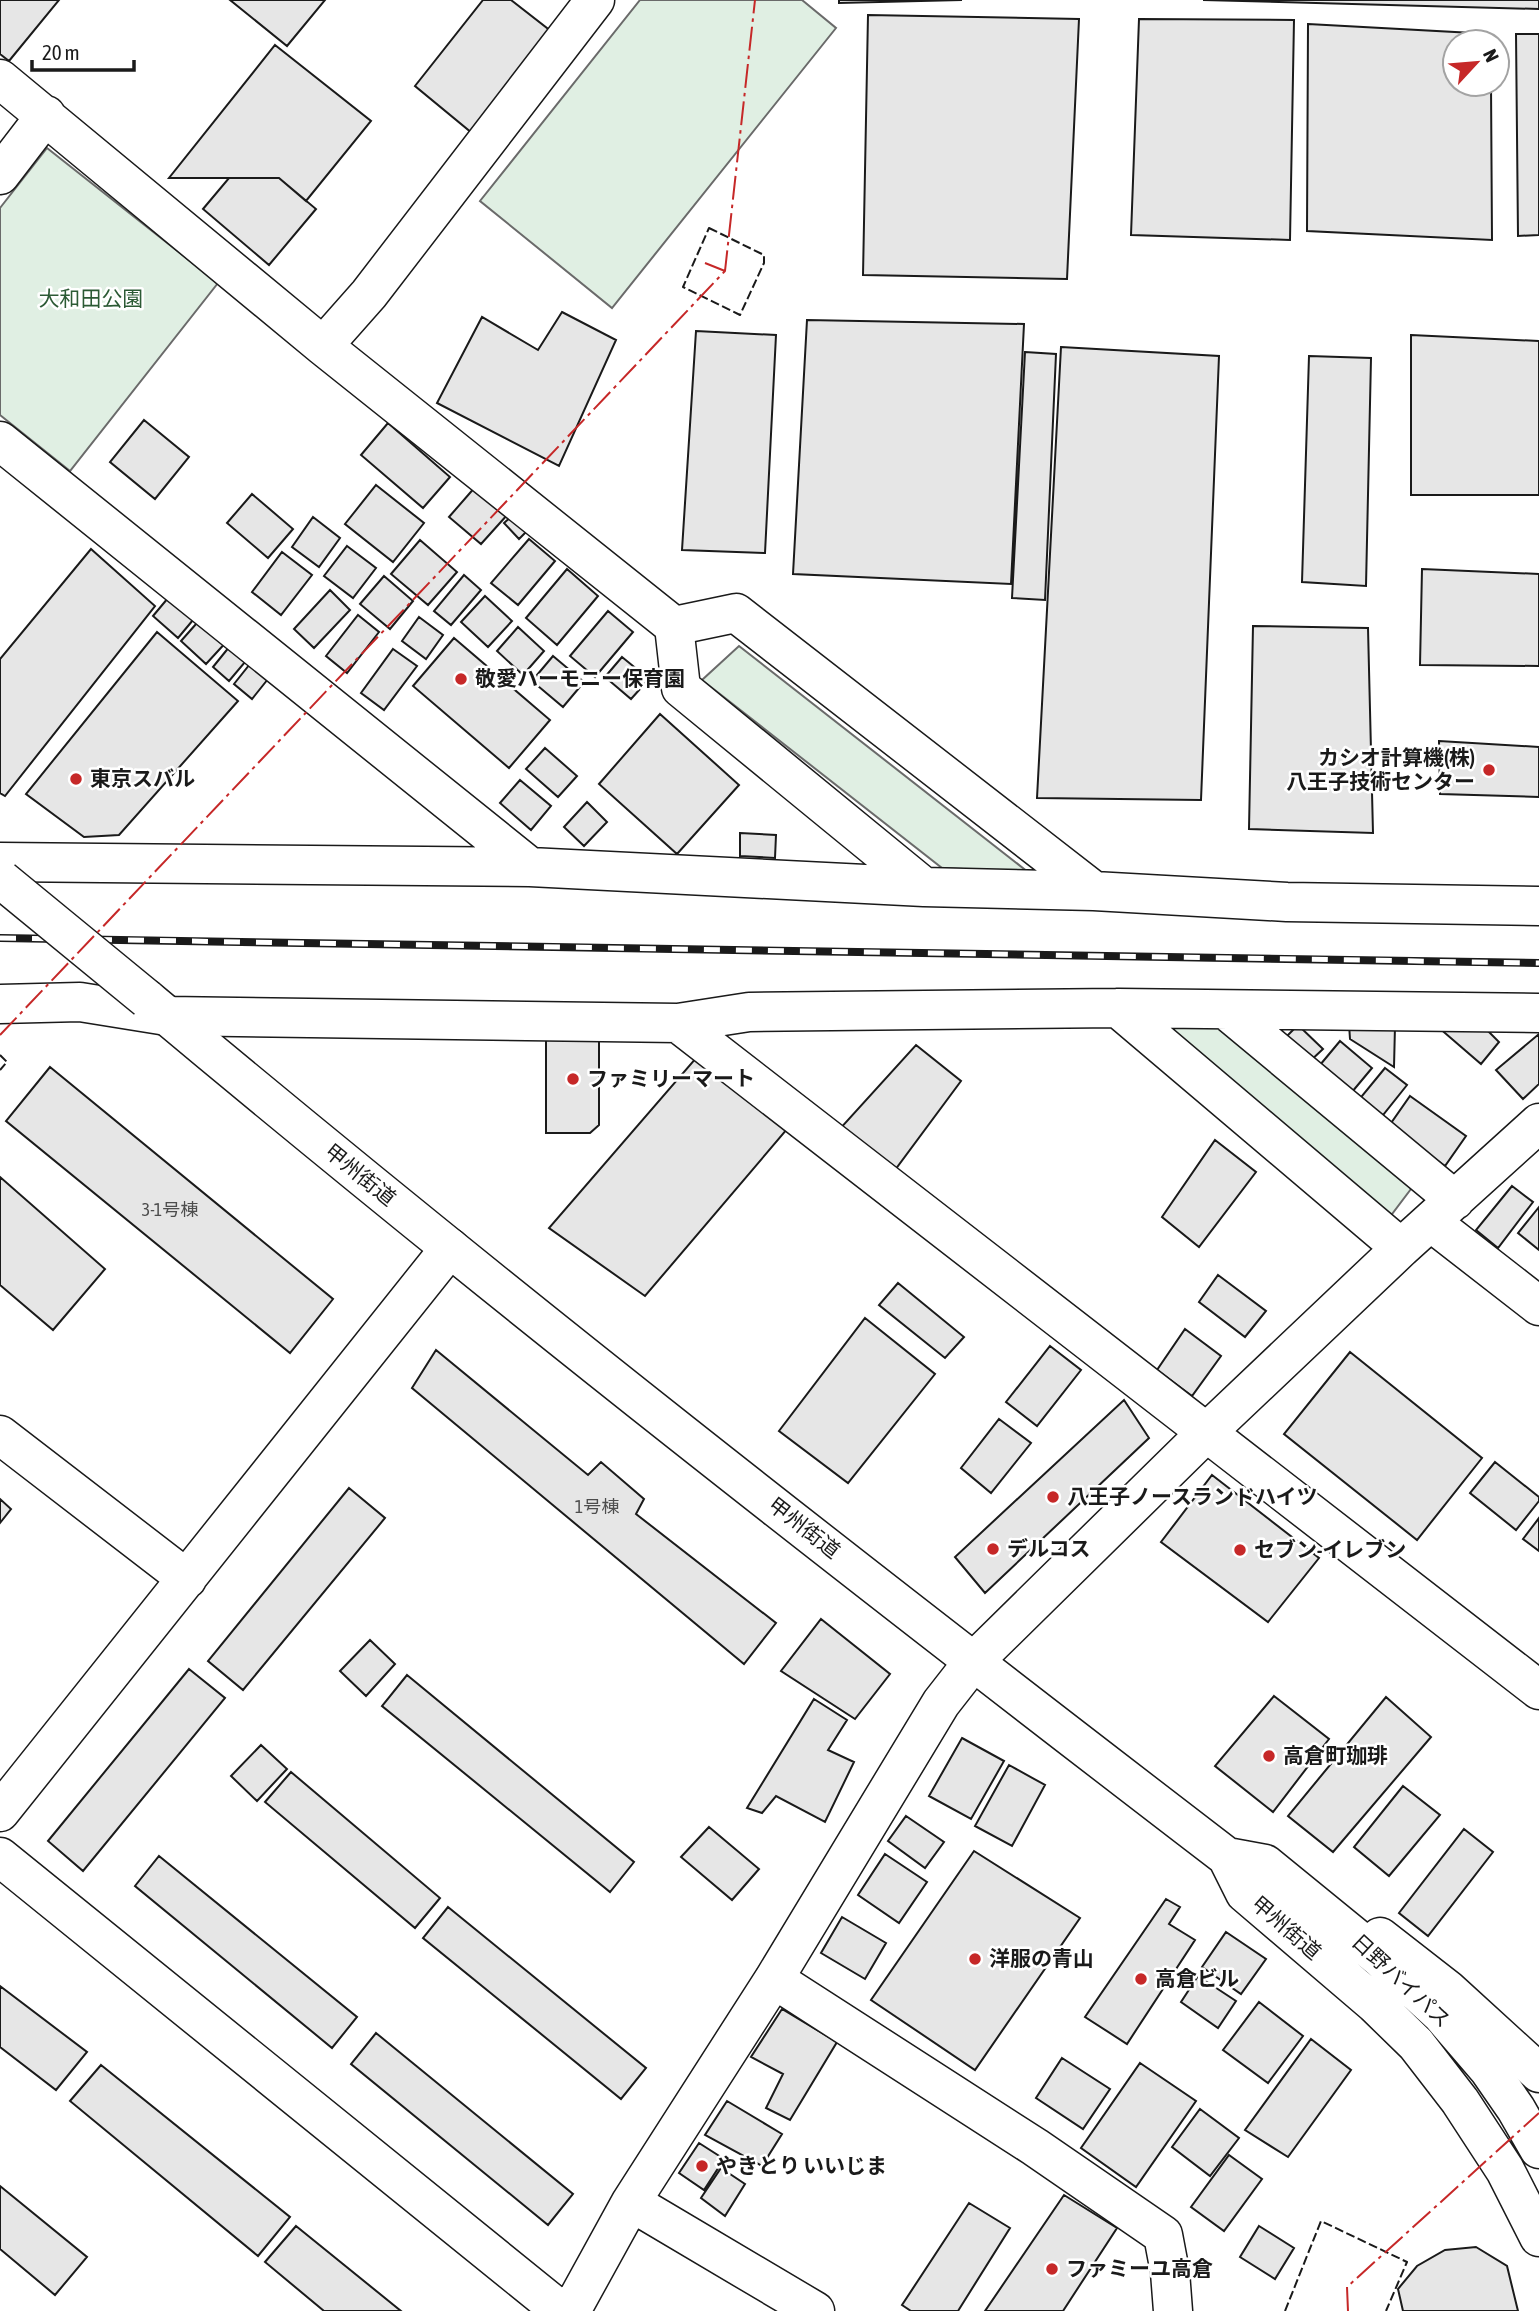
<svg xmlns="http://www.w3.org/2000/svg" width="1539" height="2311" font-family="'Asap Condensed','Noto Sans JP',sans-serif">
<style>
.green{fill:#e0efe3;stroke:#6a6a6a;stroke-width:2}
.building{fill:#e6e6e6;stroke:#1a1a1a;stroke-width:2}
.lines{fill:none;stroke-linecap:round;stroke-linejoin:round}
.minor-casing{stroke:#1a1a1a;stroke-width:41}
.major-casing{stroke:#1a1a1a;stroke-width:41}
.highway-casing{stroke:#1a1a1a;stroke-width:41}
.minor{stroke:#fff;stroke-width:38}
.major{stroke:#fff;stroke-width:38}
.highway{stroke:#fff;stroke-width:38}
.rail-casing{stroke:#1a1a1a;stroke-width:8}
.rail{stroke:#fff;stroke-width:5;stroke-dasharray:16;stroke-linecap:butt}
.highway-bridge-casing{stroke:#1a1a1a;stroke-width:41;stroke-linecap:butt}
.highway-bridge{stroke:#fff;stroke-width:38}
.fence{stroke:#1a1a1a;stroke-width:2;stroke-dasharray:9 3.5;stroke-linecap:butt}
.power{stroke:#c62828;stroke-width:2;stroke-dasharray:24 5 3.5 5;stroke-linecap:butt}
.poi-dot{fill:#c62828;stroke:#fff;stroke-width:2.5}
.labels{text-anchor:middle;stroke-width:5;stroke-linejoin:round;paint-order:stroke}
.number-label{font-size:18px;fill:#4d4d4d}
.park-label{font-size:21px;fill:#2b5a34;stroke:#fff}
.poi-label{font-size:21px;font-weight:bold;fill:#1a1a1a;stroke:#fff;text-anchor:start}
.street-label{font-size:21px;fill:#1a1a1a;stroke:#fff}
</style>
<rect width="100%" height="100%" fill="#fff"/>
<path class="green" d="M640,0H802L836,28L612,308L480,201Z
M47,148L218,283L70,471L0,415V208Z
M739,646L1028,872L942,868L702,680Z
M1229,1025L1417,1181L1386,1222L1150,1026Z"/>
<path class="building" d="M0,0H59L9,61L0,54Z
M230,0H325L287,46Z
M483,0H511L552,32L472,133L415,86Z
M839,0H962L839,3Z
M1203,0H1539V9Z
M868,15L1079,19L1067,279L863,275Z
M1139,19L1294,20L1290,240L1131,235Z
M1308,24L1491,34V42H1455V84H1491L1492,240L1307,231Z
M1516,34H1539V235L1518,236Z
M275,45L371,121L306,201L279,178H169Z
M229,178H279L316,209L269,265L203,209Z
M562,312L616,340L559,466L437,403L482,317L538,350Z
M807,320L1024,324L1011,584L793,574Z
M696,331L776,335L765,553L682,550Z
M1411,335L1539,341V495H1411Z
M1061,347L1219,356L1201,800L1037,798Z
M1025,352L1056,354L1045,600L1012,598Z
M1309,356L1371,358L1366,586L1302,582Z
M144,420L189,457L155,499L110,462Z
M388,423L450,477L423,508L361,455Z
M376,485L424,523L393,562L345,524Z
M476,486L508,514L481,544L449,517Z
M252,494L293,529L268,558L227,523Z
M515,513L530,528L519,539L504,523Z
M313,517L340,538L319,567L292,547Z
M529,539L555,561L518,605L491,583Z
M420,540L457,572L428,605L391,574Z
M347,546L376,568L353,598L324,576Z
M91,549L155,606L5,796L0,793V659Z
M282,552L312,575L281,615L252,592Z
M567,569L598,596L557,645L526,618Z
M1422,569L1539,574V666L1420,665Z
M464,575L481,590L451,625L434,611Z
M384,576L413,601L390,629L360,604Z
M330,590L350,610L314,648L294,629Z
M173,592L198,614L178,638L153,616Z
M485,596L512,621L488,647L461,622Z
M608,611L633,632L595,677L570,656Z
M204,615L229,639L206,664L181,641Z
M358,615L379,632L347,673L326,656Z
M419,617L443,635L426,659L402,641Z
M1253,626L1368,628L1373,833L1249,829Z
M518,627L544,651L523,675L497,651Z
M157,632L238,701L119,835L84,837L26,794Z
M454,638L550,720L509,768L413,686Z
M234,641L251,655L229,681L213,667Z
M393,649L417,666L384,710L361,693Z
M553,656L584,682L563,707L532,681Z
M622,657L649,679L631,699L605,677Z
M254,659L272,674L252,699L234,684Z
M660,714L739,785L677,854L599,784Z
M1439,741L1539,747V797L1440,794Z
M545,748L577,776L558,797L526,769Z
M520,780L551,806L531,830L500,803Z
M587,802L607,822L584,846L564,827Z
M740,833L776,835L775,858L740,856Z
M1349,1024L1395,1026L1394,1067L1350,1039Z
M1298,1025L1323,1049L1308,1063L1284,1039Z
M1483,1026L1499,1042L1481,1064L1438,1027Z
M599,1032V1125L590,1133H546V1033Z
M1539,1034V1084L1523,1099L1496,1070Z
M1340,1041L1372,1068L1347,1098L1315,1071Z
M916,1045L961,1081L892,1174L837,1132Z
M696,1058L788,1128L645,1296L549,1228Z
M50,1067L333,1299L290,1353L6,1121Z
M1385,1068L1407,1085L1379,1120L1357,1102Z
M1410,1096L1466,1136L1445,1166L1389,1126Z
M1215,1140L1256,1172L1199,1247L1162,1217Z
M0,1177L105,1269L53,1330L0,1285Z
M1512,1186L1533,1202L1498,1248L1476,1230Z
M1539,1207V1250L1518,1233Z
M1218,1275L1266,1311L1245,1337L1199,1302Z
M898,1283L964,1337L945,1358L879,1305Z
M865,1318L935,1374L848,1483L779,1431Z
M1185,1329L1221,1356L1192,1396L1157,1370Z
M1050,1346L1081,1370L1037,1426L1006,1402Z
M436,1350L588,1475L601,1462L644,1499L636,1514L776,1623L744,1664L412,1388Z
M1350,1352L1482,1458L1417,1540L1284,1434Z
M1124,1400L1149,1438L985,1593L955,1557Z
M999,1419L1031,1443L991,1493L961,1468Z
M1495,1462L1539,1497V1501L1516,1530L1470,1493Z
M1212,1475L1319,1558L1268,1622L1161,1542Z
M349,1488L385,1518L243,1690L208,1661Z
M0,1499L11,1509L0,1523Z
M1539,1518V1551L1523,1539Z
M821,1619L890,1674L855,1719L781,1671Z
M370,1640L395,1664L366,1696L340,1671Z
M189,1669L225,1698L83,1871L48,1841Z
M407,1675L634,1862L610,1892L382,1706Z
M1274,1696L1329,1739L1273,1812L1215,1766Z
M1386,1697L1431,1737L1333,1852L1288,1816Z
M814,1699L847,1720L828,1750L854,1762L825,1822L776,1796L762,1813L747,1808Z
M962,1738L1004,1761L971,1819L929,1796Z
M261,1745L287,1769L257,1801L231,1776Z
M1009,1765L1045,1785L1012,1846L975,1826Z
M291,1772L440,1898L415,1928L265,1802Z
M1403,1786L1440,1815L1389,1876L1354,1847Z
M906,1816L944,1842L925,1868L888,1841Z
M709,1827L759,1869L732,1900L681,1857Z
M1464,1829L1493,1852L1428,1936L1399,1913Z
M974,1851L1080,1918L975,2070L871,2000Z
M885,1854L927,1882L899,1923L858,1895Z
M159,1856L357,2017L332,2048L135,1886Z
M1166,1899L1180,1907L1169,1924L1195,1940L1127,2044L1085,2017Z
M448,1907L646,2068L621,2099L423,1938Z
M842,1917L886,1943L865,1979L821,1953Z
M1226,1932L1266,1959L1241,1994L1202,1967Z
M1198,1976L1236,2001L1218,2028L1181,2002Z
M0,1986L87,2052L56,2090L0,2047Z
M1259,2002L1303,2036L1268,2083L1223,2050Z
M782,2009L837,2042L790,2120L766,2108L783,2074L751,2057Z
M376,2033L573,2194L548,2225L351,2064Z
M1311,2039L1351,2070L1288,2157L1245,2130Z
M1062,2058L1110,2089L1083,2129L1036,2098Z
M1140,2063L1196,2101L1136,2187L1081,2148Z
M101,2065L290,2217L258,2256L70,2101Z
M727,2101L782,2134L762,2166L705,2135Z
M1200,2109L1239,2138L1210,2176L1172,2147Z
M699,2143L724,2159L704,2190L679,2173Z
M1229,2155L1262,2179L1224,2231L1191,2207Z
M721,2168L745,2184L725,2216L701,2198Z
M0,2186L87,2257L55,2295L0,2249Z
M1064,2195L1117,2228L1063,2311H985Z
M969,2203L1010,2228L958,2311H911L902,2305Z
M296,2226L401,2311H324L265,2262Z
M1259,2226L1294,2248L1275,2279L1240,2257Z
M1476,2247L1507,2266L1518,2311H1403L1398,2289L1417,2266L1445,2250Z"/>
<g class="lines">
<defs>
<path id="minor" d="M0,79L323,346L674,626L681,688L924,887
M0,175L46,115
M323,346L369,294L595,0
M0,441L530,867
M674,626L736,613L1094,891
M0,862L530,867L924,887L1094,891L1287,902L1539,906
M0,1004L80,1002L167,1016L678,1023L749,1012L1118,1008L1539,1013
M1118,1008L1401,1248
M1226,1010L1455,1200
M678,1023L1539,1690
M1431,1222L1539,1306
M0,1435L187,1579
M0,1812L450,1248
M0,1857L561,2311
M774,1979L1035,2147L1163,2235L1170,2272L1173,2311
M631,2202L815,2311
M571,2311L631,2202L774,1979L941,1703L973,1662L1207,1432L1401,1248L1539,1123"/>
<path id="major" d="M1380,1937L1448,1990L1539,2073"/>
<path id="highway" d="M147,999C499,1294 862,1577 1227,1857L1245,1893L1375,2004L1416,2044L1460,2101L1505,2170L1539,2237
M1227,1857L1265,1864L1379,1957L1441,2014L1489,2070L1516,2109L1539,2149"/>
</defs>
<use href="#minor" class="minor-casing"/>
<use href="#major" class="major-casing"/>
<use href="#highway" class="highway-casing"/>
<use href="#minor" class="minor"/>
<use href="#major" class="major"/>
<use href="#highway" class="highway"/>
<defs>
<path id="rail" d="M0,938L1539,963"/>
</defs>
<use href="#rail" class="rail-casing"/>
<use href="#rail" class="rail"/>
<defs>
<path id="highway-bridge" d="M2,880L147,999"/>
</defs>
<use href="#highway-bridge" class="highway-bridge-casing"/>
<use href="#highway-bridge" class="highway-bridge"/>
<path class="fence" d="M709,228L764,255V263L740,315L683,287Z
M0,1055L7,1062L0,1070
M1285,2311L1321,2221L1407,2262L1386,2311"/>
<path class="power" d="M705,263L725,271
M0,1035L725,271L755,0
M1348,2311L1347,2287L1539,2113"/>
</g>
<g class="poi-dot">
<circle cx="461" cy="679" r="7"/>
<circle cx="1489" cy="770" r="7"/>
<circle cx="76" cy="779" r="7"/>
<circle cx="573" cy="1079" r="7"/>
<circle cx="1053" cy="1497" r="7"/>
<circle cx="993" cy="1549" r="7"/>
<circle cx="1240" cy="1550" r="7"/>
<circle cx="1269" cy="1756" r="7"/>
<circle cx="975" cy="1959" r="7"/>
<circle cx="1141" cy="1979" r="7"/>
<circle cx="702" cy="2166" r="7"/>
<circle cx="1052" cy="2269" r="7"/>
</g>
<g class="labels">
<g class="number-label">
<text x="170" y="1216">3-1号棟</text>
<text x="597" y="1513">1号棟</text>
</g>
<g class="park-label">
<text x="91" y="306">大和田公園</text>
</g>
<g class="poi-label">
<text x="475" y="686">敬愛ハーモニー保育園</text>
<text x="1475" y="765" text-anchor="end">カシオ計算機(株)<tspan x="1475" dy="24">八王子技術センター</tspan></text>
<text x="90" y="786">東京スバル</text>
<text x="587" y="1086">ファミリーマート</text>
<text x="1067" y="1504">八王子ノースランドハイツ</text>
<text x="1007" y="1556">デルコス</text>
<text x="1254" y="1557">セブン-イレブン</text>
<text x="1283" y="1763">高倉町珈琲</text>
<text x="989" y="1966">洋服の青山</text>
<text x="1155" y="1986">高倉ビル</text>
<text x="716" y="2173">やきとり いいじま</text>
<text x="1066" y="2276">ファミーユ高倉</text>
</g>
<g class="street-label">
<text transform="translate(360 1175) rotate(39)" y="7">甲州街道</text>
<text transform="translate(804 1528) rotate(38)" y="7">甲州街道</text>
<text transform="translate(1286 1928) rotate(41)" y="7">甲州街道</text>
<text transform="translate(1401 1981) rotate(43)" y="7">日野バイパス</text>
</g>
</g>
<g transform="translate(1476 63) rotate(64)"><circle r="33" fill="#ffffff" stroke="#a3a3a3" stroke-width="2"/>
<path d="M0-5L12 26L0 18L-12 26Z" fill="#c62828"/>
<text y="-10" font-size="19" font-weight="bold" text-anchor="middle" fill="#1a1a1a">N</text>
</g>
<path d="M32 60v10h102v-10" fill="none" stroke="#1a1a1a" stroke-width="3.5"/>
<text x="42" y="60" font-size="21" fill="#1a1a1a" stroke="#ffffff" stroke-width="5" paint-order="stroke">20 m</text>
</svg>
